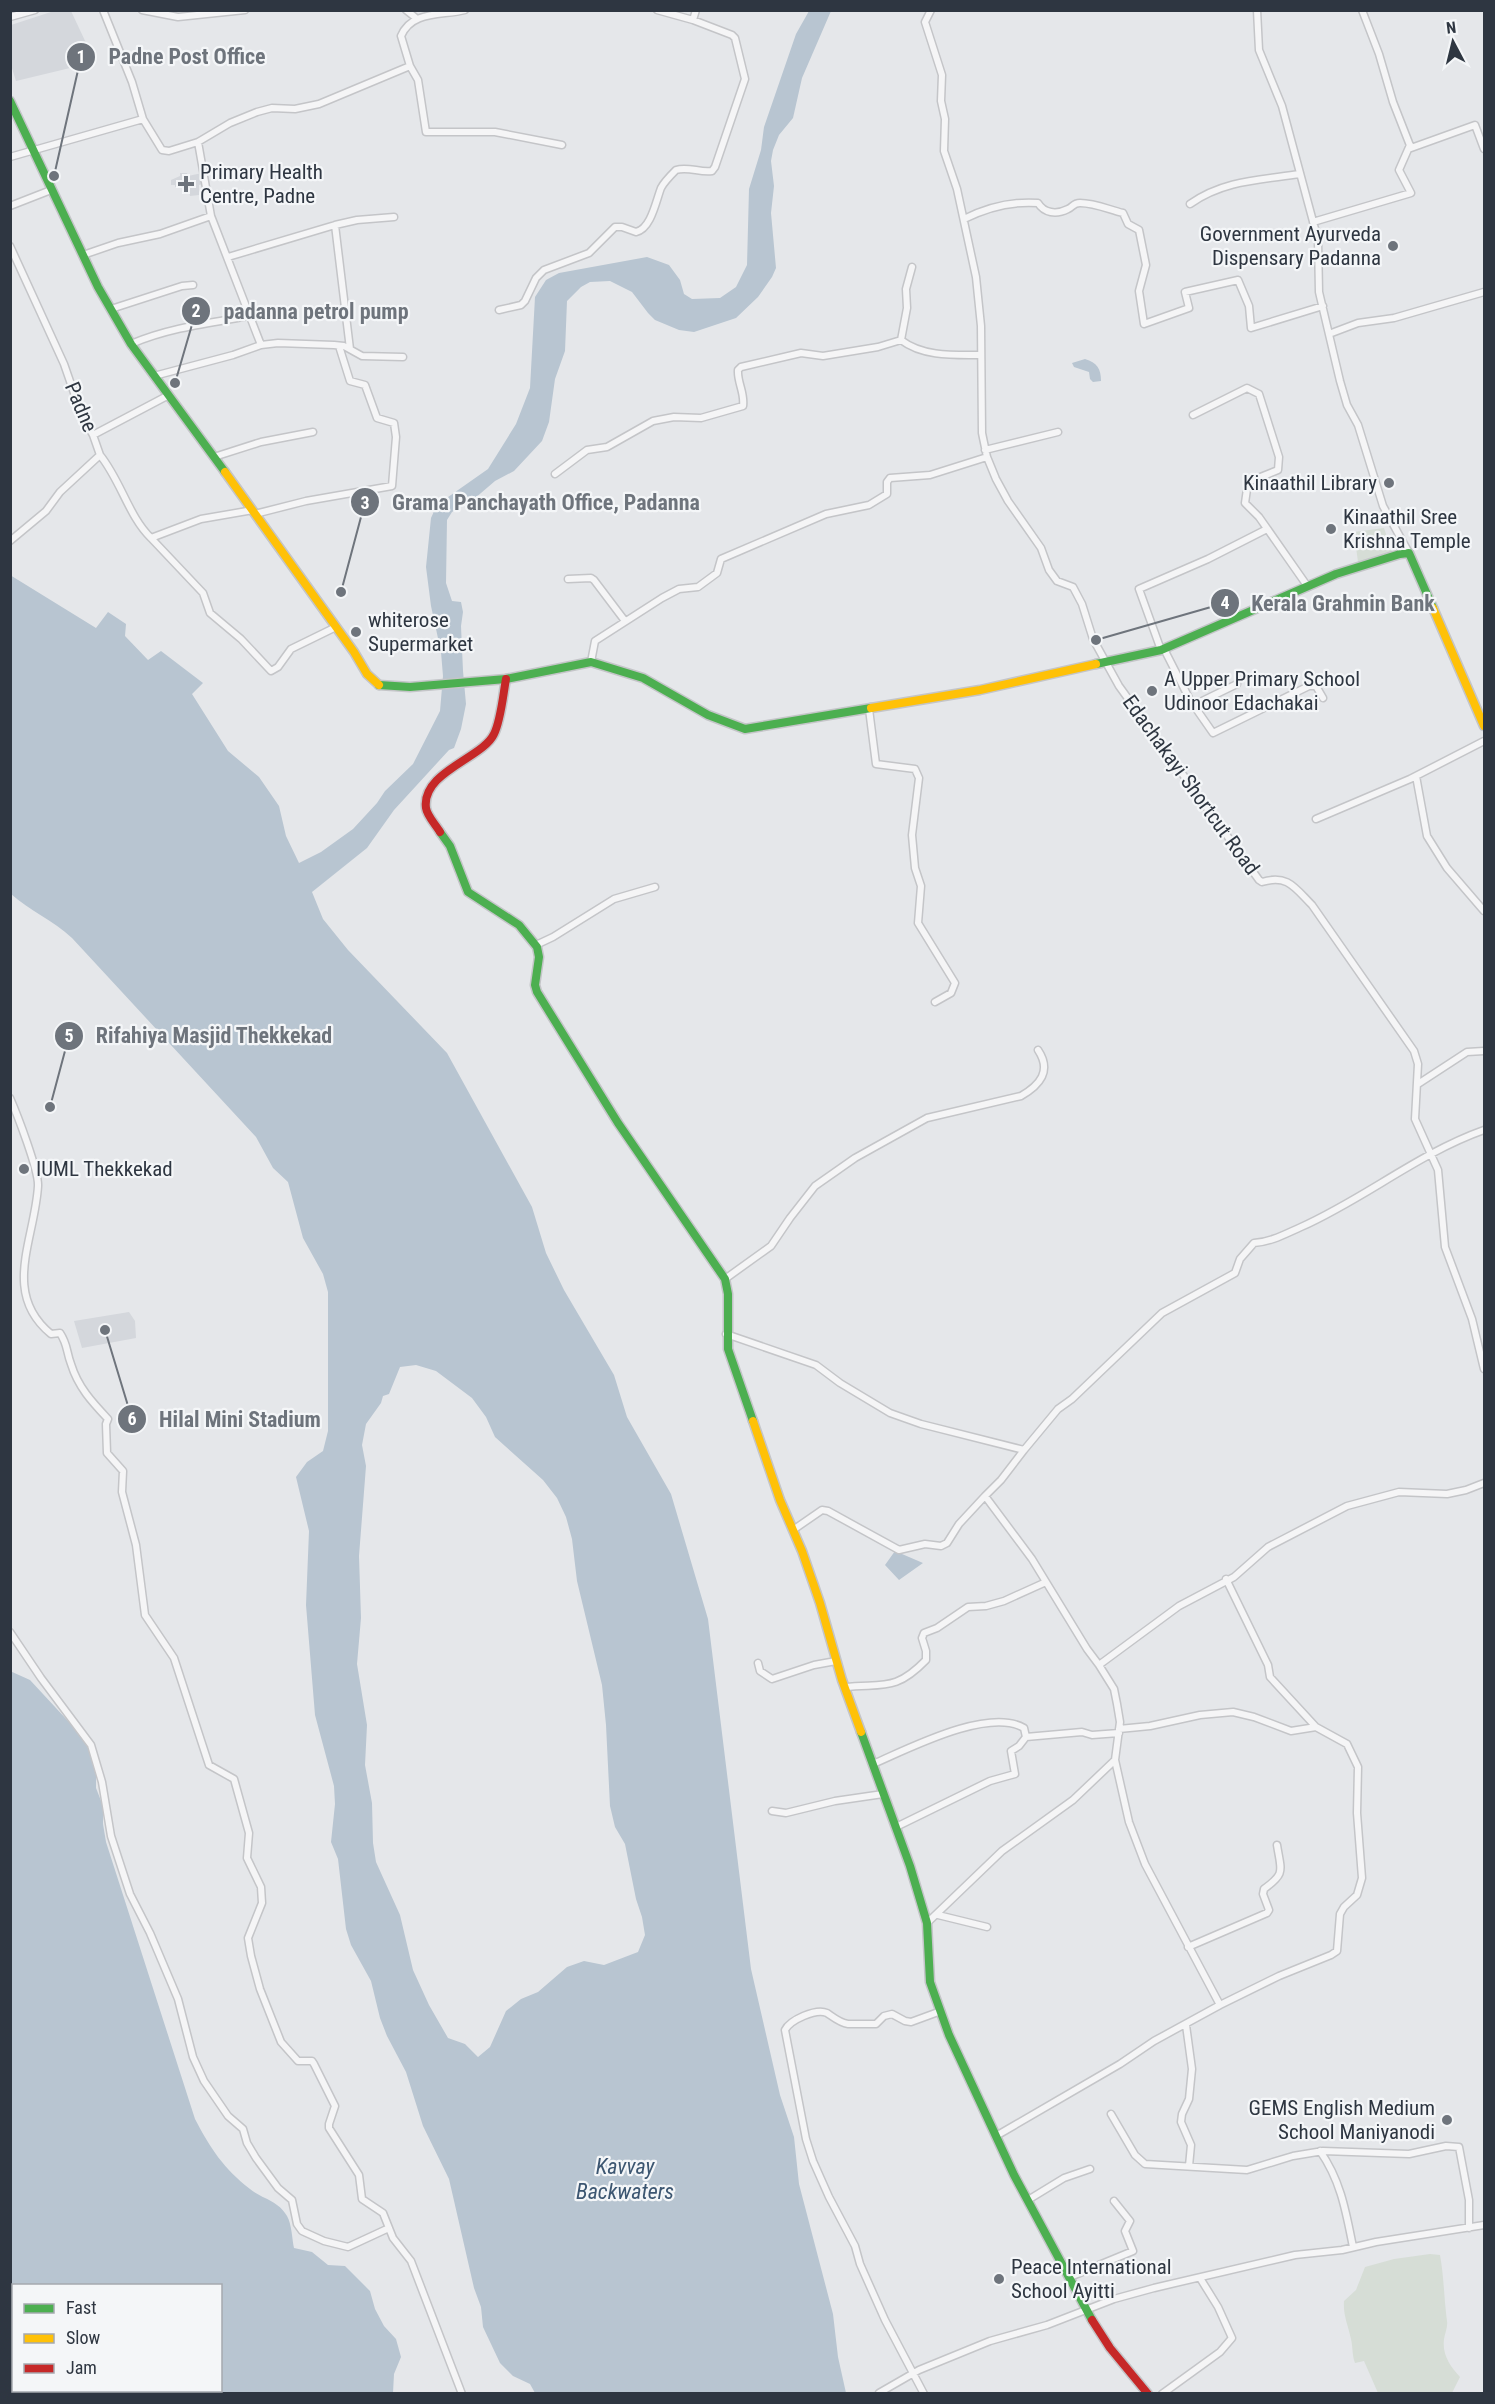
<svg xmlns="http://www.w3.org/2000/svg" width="1495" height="2404" font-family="'Roboto Condensed',sans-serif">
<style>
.built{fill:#d4d7dc}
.green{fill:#d6ddd6}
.water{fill:#b8c5d1;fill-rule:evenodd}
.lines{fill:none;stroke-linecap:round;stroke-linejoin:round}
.street-casing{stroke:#c4c5c8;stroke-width:9}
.fast-casing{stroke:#c4c5c8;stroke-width:11}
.slow-casing{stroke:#c4c5c8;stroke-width:11}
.jam-casing{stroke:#c4c5c8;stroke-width:11}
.street{stroke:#f5f5f6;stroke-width:6}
.fast{stroke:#4caf50;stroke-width:8}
.slow{stroke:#ffc107;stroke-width:8}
.jam{stroke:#c62828;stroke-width:8}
.poi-dot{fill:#6e747c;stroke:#f4f6f8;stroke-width:2}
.labels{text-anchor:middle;stroke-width:4.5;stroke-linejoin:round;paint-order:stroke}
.poi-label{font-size:21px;fill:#2e3641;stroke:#f4f6f8;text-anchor:start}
.street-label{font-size:21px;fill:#2e3641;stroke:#f4f6f8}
.water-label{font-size:22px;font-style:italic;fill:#3c5671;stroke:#f4f6f8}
.leader{fill:none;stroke:#6e747c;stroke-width:2}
.callout-dot{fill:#6e747c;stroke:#f4f6f8;stroke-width:2}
.mark-label{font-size:18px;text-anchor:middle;font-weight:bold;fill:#fff}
.callout-label{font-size:22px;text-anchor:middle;font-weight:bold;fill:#6e747c;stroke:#f4f6f8;stroke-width:4.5;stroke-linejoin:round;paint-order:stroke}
</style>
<rect width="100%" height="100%" fill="#e5e7ea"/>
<path class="built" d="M54,11H71L95,62L16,81L11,65V25Z
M180,173H187L188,176L202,173L203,184L199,185V195L190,196L188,186L175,187V185H171V180L180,176Z
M129,1312L135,1321L136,1338L82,1348L74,1321Z"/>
<path class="green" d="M1384,528L1392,552L1358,562L1354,532Z
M1430,2254L1440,2255C1444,2277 1444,2299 1447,2321C1448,2327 1445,2333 1444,2339C1442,2355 1450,2366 1460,2377L1452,2393H1378L1364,2361L1355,2363C1352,2355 1353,2348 1351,2339C1348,2325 1343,2315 1344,2301L1356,2290L1365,2267L1394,2259Z"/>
<path class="water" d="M809,11H831L802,78L793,118L779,135L773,150L771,161L774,186L771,213L776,268L772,277L758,297L736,318L694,332L679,330L655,320L648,313L632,292L610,281L590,282L581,287L567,301L565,351L555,379L549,422L542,441L514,471L495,481L474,499L452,512L447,520L446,583L452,601L461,602L463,612L461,626L463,671L466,704L461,729L454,748L449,750L394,810L367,848L312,892L323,919L348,950L447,1053L532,1207L546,1253L564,1290L614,1375L627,1417L671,1494L708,1619L751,1969L780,2095L794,2137L799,2184L833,2314L838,2357L846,2393H535L530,2384L513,2376L500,2363L483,2327L481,2307L474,2288L449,2179L423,2126L406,2072L387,2036L380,2018L371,1981L351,1945L346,1929L338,1859L331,1842L335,1804L334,1786L315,1715L306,1605L309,1531L296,1477L307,1462L323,1451L328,1431V1292L323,1274L303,1238L288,1182L273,1168L256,1137L72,938C53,920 30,911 11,894L10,575L96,628L108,612L126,624L125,636L148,660L161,651L203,683L192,694L228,751L259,777L279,806L286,836L299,863L321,852L353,829L377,803L385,791L413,764L440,711L443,676L441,652L431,606L426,567L431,518L436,507L441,502L488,469L516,424L530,388L535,297L546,280L559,273L647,257L669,265L680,280L684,294L692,299L720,298L736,287L747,265L749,189L761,150L764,127L796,34ZM416,1365L436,1371L472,1398L486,1417L495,1437L543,1480L557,1498L566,1517L572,1539L577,1581L602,1685L606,1725L610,1806L615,1827L625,1844L636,1899L642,1917L645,1935L638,1952L604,1965L584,1961L567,1967L538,1992L521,1999L506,2011L490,2047L478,2057L465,2044L448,2038L429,2005L413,1970L400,1915L376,1862L373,1843L372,1803L365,1765L367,1725L357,1664L361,1618L359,1556L366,1466L362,1445L366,1424L381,1403L383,1396L389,1394L400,1367Z
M1085,359C1097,363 1101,368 1101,381L1093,382L1090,379L1089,372L1074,367L1072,363Z
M895,1551L923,1563L899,1580L885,1565Z
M10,1671L30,1680L81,1735L90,1752L96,1770V1788L103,1806V1824L106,1842L195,2119C210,2148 224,2169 250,2189C262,2199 278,2200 287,2216C292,2225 292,2239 294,2248L312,2252L328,2265L345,2266L370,2291L375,2309L384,2326L396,2339L401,2357L394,2374L393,2393H11ZM14,2286H220V2390H14Z"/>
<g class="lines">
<defs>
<path id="street" d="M103,10L132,82L143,119L162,150L169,151L198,142L230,123L257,112L272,108L295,109L319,104L410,66L401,36C412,10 442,16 465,10
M142,10L178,17L245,10
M406,10L416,18
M931,10L925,22L942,75L941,101L945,119L944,151L957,189L976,277L981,326L982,433L987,457L996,479L1008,501L1041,548L1049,570L1057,581L1073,587L1082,604L1093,639L1119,686L1259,880L1262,882C1288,874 1295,888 1312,905L1414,1051L1418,1064L1415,1119L1438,1170L1445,1247L1472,1319L1484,1369
M1257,10L1259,50L1282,106L1318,240L1319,292L1340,381L1347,405L1358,425L1383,506L1409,553
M1362,10L1379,54L1393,102L1411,148L1475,125L1484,149
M10,17L35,10
M693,20L696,10
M410,66L418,80L426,132H495L562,145
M10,157L143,119
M1190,204C1224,180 1261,180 1300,174
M10,206L51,190
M211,216L261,345L278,343L334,345L344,346L362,356L403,357
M964,219C988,207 1011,201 1038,203C1044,213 1056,215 1068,209C1073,207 1073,203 1080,203C1095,203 1110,210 1123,213L1128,224L1139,230L1146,265L1139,291L1144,324L1189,308L1185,292L1238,280L1249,306L1251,328L1323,306
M1313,222L1411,193L1399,170L1410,145
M335,225L350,349
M10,246L64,364L81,413L93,435L100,455L60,492L46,511L10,541
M83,255L118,243L160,234L211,216L198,142
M228,257L335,225L357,220L394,217
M912,267L906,289L907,308L901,340C923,357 955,355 981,355
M111,309L182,286L193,285
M499,310L521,305L525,301L536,278L544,270L589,253L615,227H622L636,232C651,229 656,201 661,188C664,182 671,175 676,170C688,166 700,173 712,171L715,167L745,79L735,38L732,35L693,20L657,10
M1329,334L1358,323L1394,318L1484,292
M131,344C168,328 209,323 249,316
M154,376L233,355L261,345
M1193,415L1247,388L1259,394L1279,457L1278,470L1248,482L1245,503L1259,517L1308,587
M93,435L167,396
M985,450L1058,432
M100,455C121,481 129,517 151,538L201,519L253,510
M214,457L261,442L313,432
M555,474L587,450L607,447L653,421L674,417L701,418L743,406C745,393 737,382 738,370L741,367L801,353L823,356L878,347L901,340
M255,514L306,501L392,486L396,437L394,423L377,418L365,385L350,381L339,346
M151,538L203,593L210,613L241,639L271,671L278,667L291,649L336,627
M568,579L591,578L594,580L625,621
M1164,649L1190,700L1213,733L1309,686H1316L1323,698
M1161,650L1139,589L1208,559L1267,529
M591,662L595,641L662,598L679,589L698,587L717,573L721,559L826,514L869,505L887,494V482L890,478L930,475L987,457
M1194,705L1237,684
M869,709L876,764L915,769L919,778L912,835L915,868L921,886L918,923L955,983L951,993L935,1002
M1416,776L1427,836L1447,868L1484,911
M1316,819L1410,779L1484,741
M536,945L553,937L614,899L655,887
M1418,1084L1467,1052L1484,1051
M10,1098C17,1114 39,1171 38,1186C35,1239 1,1293 51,1334L60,1333C68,1345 66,1351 71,1364C78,1387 92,1402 108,1419L106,1424L107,1453L123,1471L122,1492L136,1545L145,1615L174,1658L209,1765L234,1779L249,1833L247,1858L261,1887L262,1903L248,1938L251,1956L260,1989L281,2042L298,2061H312L314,2064L335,2106L329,2124V2128L359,2175L362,2199L383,2213L393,2238L411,2261L462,2394
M725,1279L771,1246L790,1218L815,1186L855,1158L927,1118L1021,1096C1040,1085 1052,1071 1038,1050
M726,1334L816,1365L840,1383L890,1413L921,1424L1024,1450L1001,1480L985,1496L1032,1559L1087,1649L1099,1665
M1024,1450L1058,1409L1072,1399L1162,1313L1235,1273L1240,1259L1254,1243C1271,1242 1285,1234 1301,1227C1364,1199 1419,1153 1484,1130
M793,1530L822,1510L828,1511L899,1550L925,1544L941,1546L947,1543L959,1524L985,1496
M1226,1579L1268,1665L1270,1677L1316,1727
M10,1632L41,1678L91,1745L102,1782L111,1836L130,1894L150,1933L178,1999L193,2057L204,2081L228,2116L243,2129L247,2143L256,2158L278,2188L292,2200L297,2224L302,2231L324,2241L348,2247L389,2228
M758,1663L760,1671L772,1679L814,1665L836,1661
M845,1687C883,1683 895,1692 926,1660V1651L922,1638L924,1633L937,1628L968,1607L986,1606L1004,1601L1046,1582
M1119,1729L1150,1726L1200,1715L1233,1712L1254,1717L1291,1731L1316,1727L1347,1744L1358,1767L1357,1813L1362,1878L1357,1895L1344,1907L1340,1914L1337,1951L1331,1955L1279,1976L1220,2005
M1026,1737L1082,1732L1092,1735L1119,1733
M873,1764C908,1749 988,1707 1024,1728L1026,1737L1019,1746L1011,1751L1015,1774L990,1781L896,1827
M772,1811L786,1813L835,1801L883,1794
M938,1915L987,1927
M927,1923L1002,1851L1073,1800L1115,1760L1120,1722L1117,1704L1114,1689L1099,1665L1179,1606L1234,1577L1268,1547L1347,1506L1399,1492L1447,1494L1466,1490L1484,1483
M1188,1947L1267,1913L1269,1910L1263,1894L1264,1889C1286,1873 1281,1871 1277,1845
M1186,2025L1192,2069L1189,2099L1182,2114L1181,2122L1191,2145L1189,2166
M1111,2114L1135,2155L1145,2164L1247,2170L1293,2156L1323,2151L1409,2154L1446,2146L1459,2147L1469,2200V2228
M996,2136L1120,2064L1154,2041L1220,2005L1145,1864L1129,1822L1115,1760
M1320,2151C1341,2181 1346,2212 1353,2247
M1028,2200L1064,2178L1090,2169
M1070,2277L1133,2251L1125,2231L1130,2221L1114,2201
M879,2393L919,2370L990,2341L1047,2325L1114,2299L1154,2288L1295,2255L1342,2250L1376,2242L1484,2225
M924,2394L885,2320L860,2264L855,2246L829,2197L813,2161L806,2139L785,2030C790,2020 816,2008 827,2013C833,2017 840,2023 848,2024C853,2024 869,2024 876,2024L884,2016L892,2014L905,2021L911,2022L941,2011
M1162,2394L1220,2352L1232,2338L1218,2307L1200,2278"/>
<path id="fast" d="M10,101L98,287L131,344L225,472
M1096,664L1161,650L1336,574L1400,554L1409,553L1433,608
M379,685L410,687L506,679L591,662L643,678L708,715L745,729L871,708
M440,832L450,846L468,892L519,925L537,947L539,957L535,985L537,992L618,1123L725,1279L728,1294V1349L753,1421
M861,1732L910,1866L927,1923L930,1982L949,2035L1014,2175L1092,2320"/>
<path id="slow" d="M225,472L354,652L367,674L379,685
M1433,608L1484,726
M871,708L980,690L1096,664
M753,1421L780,1500L802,1551L820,1603L842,1680L861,1732"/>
<path id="jam" d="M440,832C436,825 427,816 426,808C421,772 483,758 494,734C501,720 503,695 506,679
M1092,2320L1110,2348L1148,2394"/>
</defs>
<use href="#street" class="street-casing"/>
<use href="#fast" class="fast-casing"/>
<use href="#slow" class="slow-casing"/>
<use href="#jam" class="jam-casing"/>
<use href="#street" class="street"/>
<use href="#fast" class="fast"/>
<use href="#slow" class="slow"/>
<use href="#jam" class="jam"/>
</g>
<g class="poi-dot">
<path d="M183 175h6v6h6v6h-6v6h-6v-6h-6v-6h6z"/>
<circle cx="1393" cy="246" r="6"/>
<circle cx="1389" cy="483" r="6"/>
<circle cx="1331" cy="529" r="6"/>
<circle cx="356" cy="632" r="6"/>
<circle cx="1152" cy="691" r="6"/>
<circle cx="24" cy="1169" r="6"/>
<circle cx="1447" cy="2120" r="6"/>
<circle cx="999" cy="2279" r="6"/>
</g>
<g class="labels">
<g class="poi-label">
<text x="200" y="179">Primary Health<tspan x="200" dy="24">Centre, Padne</tspan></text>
<text x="1381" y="241" text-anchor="end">Government Ayurveda<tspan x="1381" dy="24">Dispensary Padanna</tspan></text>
<text x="1377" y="490" text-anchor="end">Kinaathil Library</text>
<text x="1343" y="524">Kinaathil Sree<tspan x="1343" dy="24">Krishna Temple</tspan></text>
<text x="368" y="627">whiterose<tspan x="368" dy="24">Supermarket</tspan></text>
<text x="1164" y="686">A Upper Primary School<tspan x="1164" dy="24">Udinoor Edachakai</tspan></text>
<text x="36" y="1176">IUML Thekkekad</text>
<text x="1435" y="2115" text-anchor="end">GEMS English Medium<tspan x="1435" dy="24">School Maniyanodi</tspan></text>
<text x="1011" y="2274">Peace International<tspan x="1011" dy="24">School Ayitti</tspan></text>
</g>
<g class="street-label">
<text transform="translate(81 407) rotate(67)" y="7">Padne</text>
<text transform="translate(1191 785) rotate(54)" y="7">Edachakayi Shortcut Road</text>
</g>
<g class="water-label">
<text x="625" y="2174">Kavvay<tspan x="625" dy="25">Backwaters</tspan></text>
</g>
</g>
<path class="leader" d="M54 176L81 57M175 383L196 311M341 592L365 502M1096 640L1225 603M50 1107L69 1036M105 1330L132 1419"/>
<g class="callout-dot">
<circle cx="54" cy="176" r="6"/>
<circle cx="175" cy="383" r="6"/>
<circle cx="341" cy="592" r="6"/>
<circle cx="1096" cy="640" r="6"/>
<circle cx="50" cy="1107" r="6"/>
<circle cx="105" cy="1330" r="6"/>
<circle cx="81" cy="57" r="15"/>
<circle cx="196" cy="311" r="15"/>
<circle cx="365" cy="502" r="15"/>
<circle cx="1225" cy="603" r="15"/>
<circle cx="69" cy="1036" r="15"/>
<circle cx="132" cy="1419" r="15"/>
</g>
<g class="mark-label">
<text x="81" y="63">1</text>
<text x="196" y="317">2</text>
<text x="365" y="509">3</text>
<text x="1225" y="609">4</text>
<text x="69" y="1042">5</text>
<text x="132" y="1425">6</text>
</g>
<g class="callout-label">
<text x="187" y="64">Padne Post Office</text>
<text x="316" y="319">padanna petrol pump</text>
<text x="546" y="510">Grama Panchayath Office, Padanna</text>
<text x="1343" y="611">Kerala Grahmin Bank</text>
<text x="214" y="1043">Rifahiya Masjid Thekkekad</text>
<text x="240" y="1427">Hilal Mini Stadium</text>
</g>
<rect width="1495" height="2404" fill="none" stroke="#2e3641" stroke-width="24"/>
<rect x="12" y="2284" width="210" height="108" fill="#f4f6f8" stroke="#a5a9af" stroke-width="1.5"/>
<rect x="24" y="2304" width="30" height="9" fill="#4caf50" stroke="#a5a9af" stroke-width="1.5"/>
<text x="66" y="2314" font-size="18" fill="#2e3641">Fast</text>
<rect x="24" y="2334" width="30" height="9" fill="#ffc107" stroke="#a5a9af" stroke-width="1.5"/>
<text x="66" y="2344" font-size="18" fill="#2e3641">Slow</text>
<rect x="24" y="2364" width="30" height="9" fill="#c62828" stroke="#a5a9af" stroke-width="1.5"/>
<text x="66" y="2374" font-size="18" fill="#2e3641">Jam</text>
<g transform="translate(1453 42) rotate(353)" stroke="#f4f6f8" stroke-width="4.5" paint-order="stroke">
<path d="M0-4.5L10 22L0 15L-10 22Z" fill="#2e3641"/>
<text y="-9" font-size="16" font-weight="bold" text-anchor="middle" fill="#2e3641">N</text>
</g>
</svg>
